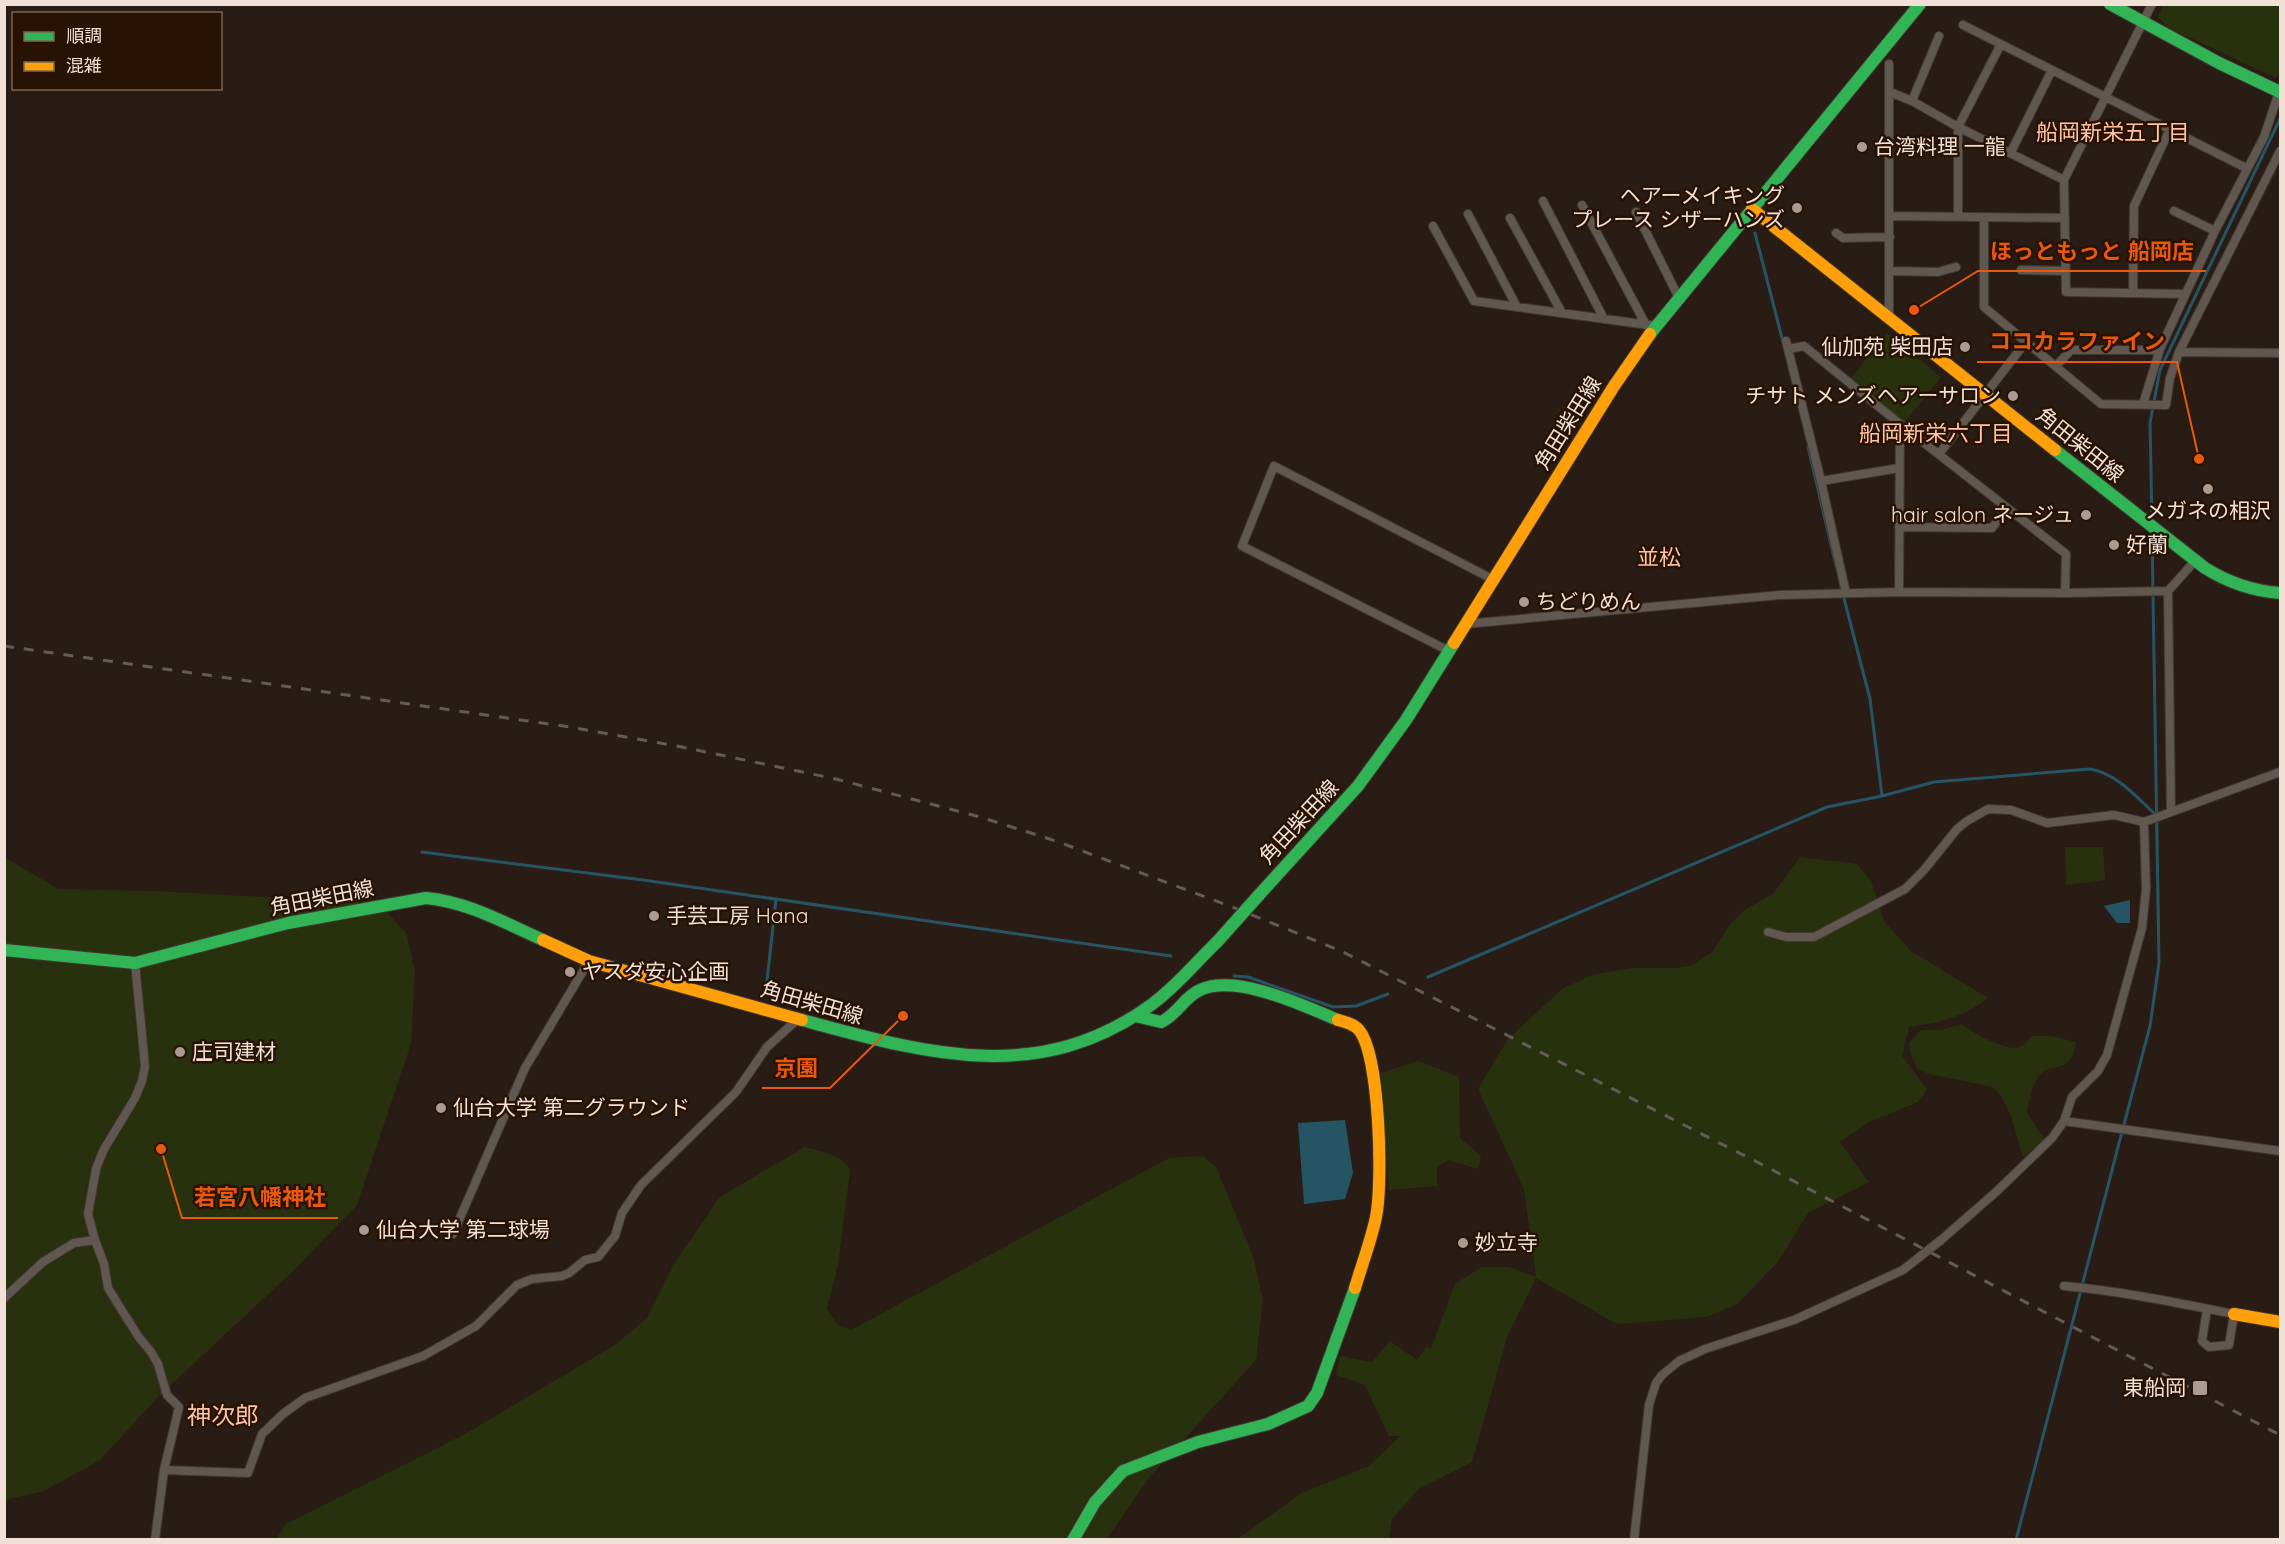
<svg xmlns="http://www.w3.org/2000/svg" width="2285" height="1544" font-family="Quicksand,'Noto Sans JP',sans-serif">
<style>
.green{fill:#28310d}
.water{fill:#255564}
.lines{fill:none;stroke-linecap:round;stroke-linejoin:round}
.stream{stroke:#255564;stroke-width:3}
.street-casing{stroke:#423731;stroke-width:10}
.fast-casing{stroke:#423731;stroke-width:14}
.slow-casing{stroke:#423731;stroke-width:14}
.street{stroke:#605750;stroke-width:8}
.fast{stroke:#30b455;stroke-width:12}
.slow{stroke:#ff9f0a;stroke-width:12}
.rail{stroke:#645b55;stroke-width:3;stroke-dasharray:10 10;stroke-linecap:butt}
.fast-bridge-casing{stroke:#423731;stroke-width:14;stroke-linecap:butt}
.fast-bridge{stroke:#30b455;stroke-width:12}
.poi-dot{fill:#aa9b92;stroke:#281203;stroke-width:2}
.labels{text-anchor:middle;stroke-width:5;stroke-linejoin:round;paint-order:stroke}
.poi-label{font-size:21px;fill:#f0e0d6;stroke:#281203;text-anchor:start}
.street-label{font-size:21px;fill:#f0e0d6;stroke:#281203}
.neighbourhood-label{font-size:22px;fill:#fdc3a2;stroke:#281203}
.quarter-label{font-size:24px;fill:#fdc3a2;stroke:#281203}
.leader{fill:none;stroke:#e8590c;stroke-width:2}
.callout-dot{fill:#e8590c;stroke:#281203;stroke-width:2}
.callout-label{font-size:22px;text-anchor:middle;font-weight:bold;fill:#e8590c;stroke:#281203;stroke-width:5;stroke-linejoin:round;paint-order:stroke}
</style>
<rect width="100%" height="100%" fill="#291c14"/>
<path class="green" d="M2164,5H2280V72L2276,78L2169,28L2158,17Z
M1887,333L1941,377L1905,422L1851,378Z
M2065,847H2103L2105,880L2066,885Z
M4,857L58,889L152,891L373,903L385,910L406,933L415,971L411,1044L357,1205L293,1271L159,1396L100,1460L44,1491L5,1500Z
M1800,857L1857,864L1871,881L1884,921L1911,951L1988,998C1961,1018 1942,1022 1909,1027L1902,1056L1927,1089L1918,1102L1869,1122L1840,1142L1869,1182L1808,1213L1777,1263L1737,1304L1707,1317L1617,1324L1536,1278L1507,1337L1472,1462L1419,1489L1392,1519L1389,1539L1236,1540L1302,1493L1369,1466L1400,1436H1389L1365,1385L1336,1375L1340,1356L1372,1362L1390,1341L1417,1360L1426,1347L1431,1349L1455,1284L1482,1267H1509L1536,1277L1524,1189L1478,1089L1508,1039L1562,989L1592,975L1632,968H1676L1693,965L1713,951L1730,924L1743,911L1773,894Z
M1962,1024C1972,1033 2003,1049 2016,1048C2023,1047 2028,1041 2032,1036H2052L2076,1042C2071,1078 2051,1059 2038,1077C2031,1087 2029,1101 2027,1113L2041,1134L2047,1140L2023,1157L2011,1116L2002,1097L1993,1087L1929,1074L1918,1069L1911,1055L1909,1043L1921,1030H1941Z
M1418,1061L1459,1077L1460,1138L1481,1156L1478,1169L1448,1160L1437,1167V1186L1389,1190L1381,1073Z
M805,1147C822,1152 841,1154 850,1170L838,1265L827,1309L838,1325L851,1330L1169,1158L1203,1156L1216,1167L1253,1256L1263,1300L1256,1360L1148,1479L1107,1539L275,1540L286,1524L465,1434L615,1345L647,1318L673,1265L720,1197Z"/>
<path class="water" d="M2130,900V923H2117L2104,906Z
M1345,1120L1353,1173L1345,1199L1304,1204L1298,1123Z"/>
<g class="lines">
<path class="stream" d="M1755,233L1783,342
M1808,447L1836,566
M2152,521L2150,423L2160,370L2280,119
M1882,796L1934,782L2090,769C2118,774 2136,797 2156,815
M422,852L643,880L1171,956
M1234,976L1248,977L1333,1007L1356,1006L1388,994
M1428,977L1827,807L1882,796L1870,699L1839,579
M766,990L776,899
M2016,1540L2117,1151L2150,1026L2159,963L2152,533"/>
<defs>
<path id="street" d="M2152,4L2064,180L2066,292L2185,294
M1963,25L2246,168
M2001,44L1958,127L2064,180
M1889,64V319
M1890,92L1912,101L1958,127V217
M1912,101L1939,36
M2011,152L2052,70
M1543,201L1604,319
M1582,205L1646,325
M2174,211L2215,231
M1636,212L1679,298
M1468,214L1517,307
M1890,216L2065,218
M1984,217V307L2101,404L2166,405L2170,378L2179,352L2280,151
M1510,218L1562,313
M1433,226L1474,301L1656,326
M1836,233L1843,238L1890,237
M2021,270L2066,271
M1890,271L1938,272L1956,267
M2133,292L2134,206L2170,129
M1786,341L1821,481L1846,593
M1788,349L1804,346L1900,424L2066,554L2065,593
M2179,352L2280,353
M2056,366L2071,350H2159
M2143,404L2160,349L2215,231L2264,137L2280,89
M1939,454L2025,343
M1821,481L1899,468
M1899,527L1992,528L2007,508
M1899,592L1900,424
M1465,624L1781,595L1899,592L2065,593L2168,591
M1449,651L1242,546L1274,466L1494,580
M2171,811L2168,591L2195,561
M1768,932L1786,937H1814L1905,889L1924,870L1957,829L1967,821L1988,809L2011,810L2047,823L2114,815L2144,822L2280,772
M135,963L145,1066L142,1081L135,1098L103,1151L96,1169L88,1214L95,1240L104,1264L108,1288L138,1336L151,1352L158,1364L167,1395L179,1407L164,1470L155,1540
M2064,1121L2280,1151
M453,1234L525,1068L589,961
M2064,1286C2121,1291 2178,1303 2234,1314L2229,1345L2209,1347L2202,1341L2207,1309
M4,1298L43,1262L74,1243L95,1240
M164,1470L248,1473L262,1434L283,1414L305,1398L423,1356L476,1326L517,1285L532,1279L562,1276L569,1273L585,1260L598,1257L615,1236L622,1213L641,1185L736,1092L767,1047L799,1018
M1634,1540L1649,1405L1656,1383L1662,1375L1679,1361L1705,1349L1794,1320L1903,1270L1941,1240L1996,1192L2052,1138L2064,1121L2072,1097L2098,1071L2107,1055L2142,928L2146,889L2144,822"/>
<path id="fast" d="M2110,4L2219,63L2280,92
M1650,334L1920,4
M2055,450L2205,568C2229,583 2252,591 2280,593
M1259,895L1358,786L1406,720L1454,643
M4,950L135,963L288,923L426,898C468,902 505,923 543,940
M1135,1016L1161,1022C1177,1015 1184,997 1200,990C1236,973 1304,1006 1338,1020
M802,1020C924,1053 1038,1087 1151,1005C1176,987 1195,963 1217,942
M1073,1540L1095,1502L1123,1471L1198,1442L1268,1424L1308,1406L1317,1393L1355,1288"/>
<path id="slow" d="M1752,209L2055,450
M1454,643L1614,386L1650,334
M543,940L589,961L802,1020
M1338,1020C1345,1022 1354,1024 1359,1030C1380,1055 1383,1184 1376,1217C1371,1241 1362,1264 1355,1288
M2234,1314L2280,1322"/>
</defs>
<use href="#street" class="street-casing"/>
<use href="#fast" class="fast-casing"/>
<use href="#slow" class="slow-casing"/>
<use href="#street" class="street"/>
<use href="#fast" class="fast"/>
<use href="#slow" class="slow"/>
<path class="rail" d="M4,646L570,727L677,746L836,779L980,817L1056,841L1232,907L1341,951L1761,1164L2280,1435"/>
<defs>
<path id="fast-bridge" d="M1217,942L1259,895"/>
</defs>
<use href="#fast-bridge" class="fast-bridge-casing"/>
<use href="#fast-bridge" class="fast-bridge"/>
</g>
<g class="poi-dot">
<circle cx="1862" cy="147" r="6"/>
<circle cx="1797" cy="208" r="6"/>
<circle cx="1965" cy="347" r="6"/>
<circle cx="2013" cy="396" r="6"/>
<circle cx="2208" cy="489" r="6"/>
<circle cx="2086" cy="515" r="6"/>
<circle cx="2114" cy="545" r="6"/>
<circle cx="1524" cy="602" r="6"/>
<circle cx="654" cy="916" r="6"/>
<circle cx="570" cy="972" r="6"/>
<circle cx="180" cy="1052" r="6"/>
<circle cx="441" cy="1108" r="6"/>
<circle cx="364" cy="1230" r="6"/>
<circle cx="1463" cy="1243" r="6"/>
<rect x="2192" y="1380" width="16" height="16" rx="3"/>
</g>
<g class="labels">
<g class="poi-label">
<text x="1874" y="154">台湾料理 一龍</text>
<text x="1785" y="203" text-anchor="end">ヘアーメイキング<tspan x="1785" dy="24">プレース シザーハンズ</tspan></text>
<text x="1953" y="354" text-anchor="end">仙加苑 柴田店</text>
<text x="2001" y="403" text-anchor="end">チサト メンズヘアーサロン</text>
<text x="2208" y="518" text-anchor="middle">メガネの相沢</text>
<text x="2074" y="522" text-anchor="end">hair salon ネージュ</text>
<text x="2126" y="552">好蘭</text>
<text x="1536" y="609">ちどりめん</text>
<text x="666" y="923">手芸工房 Hana</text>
<text x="582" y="979">ヤスダ安心企画</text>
<text x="192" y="1059">庄司建材</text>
<text x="453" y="1115">仙台大学 第二グラウンド</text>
<text x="376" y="1237">仙台大学 第二球場</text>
<text x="1475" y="1250">妙立寺</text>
<text x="2186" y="1395" text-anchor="end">東船岡</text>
</g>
<g class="street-label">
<text transform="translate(1568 423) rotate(-58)" y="7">角田柴田線</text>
<text transform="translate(2080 445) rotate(39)" y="7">角田柴田線</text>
<text transform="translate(1299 822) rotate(-47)" y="7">角田柴田線</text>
<text transform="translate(322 898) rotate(-11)" y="7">角田柴田線</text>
<text transform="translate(812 1003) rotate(16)" y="7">角田柴田線</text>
</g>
<g class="neighbourhood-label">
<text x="2113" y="140">船岡新栄五丁目</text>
<text x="1936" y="441">船岡新栄六丁目</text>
<text x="1659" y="565">並松</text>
</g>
<g class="quarter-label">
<text x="223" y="1424">神次郎</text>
</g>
</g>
<path class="leader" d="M1914 310L1978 271H2206M2199 459L2177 362H1977M903 1016L830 1088H762M161 1149L182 1218H338"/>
<g class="callout-dot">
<circle cx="1914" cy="310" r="6"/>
<circle cx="2199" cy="459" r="6"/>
<circle cx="903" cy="1016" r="6"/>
<circle cx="161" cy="1149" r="6"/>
</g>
<g class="callout-label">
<text x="2092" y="259">ほっともっと 船岡店</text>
<text x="2077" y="349">ココカラファイン</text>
<text x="796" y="1076">京園</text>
<text x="260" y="1205">若宮八幡神社</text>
</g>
<rect width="2285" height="1544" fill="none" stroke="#f0e0d6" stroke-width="12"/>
<rect x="12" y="12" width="210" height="78" fill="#281203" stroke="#786457" stroke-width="1.5"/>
<rect x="24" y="32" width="30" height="9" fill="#30b455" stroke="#786457" stroke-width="1.5"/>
<text x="66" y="42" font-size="18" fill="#f0e0d6">順調</text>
<rect x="24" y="62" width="30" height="9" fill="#ff9f0a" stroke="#786457" stroke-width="1.5"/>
<text x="66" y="72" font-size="18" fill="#f0e0d6">混雑</text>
</svg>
